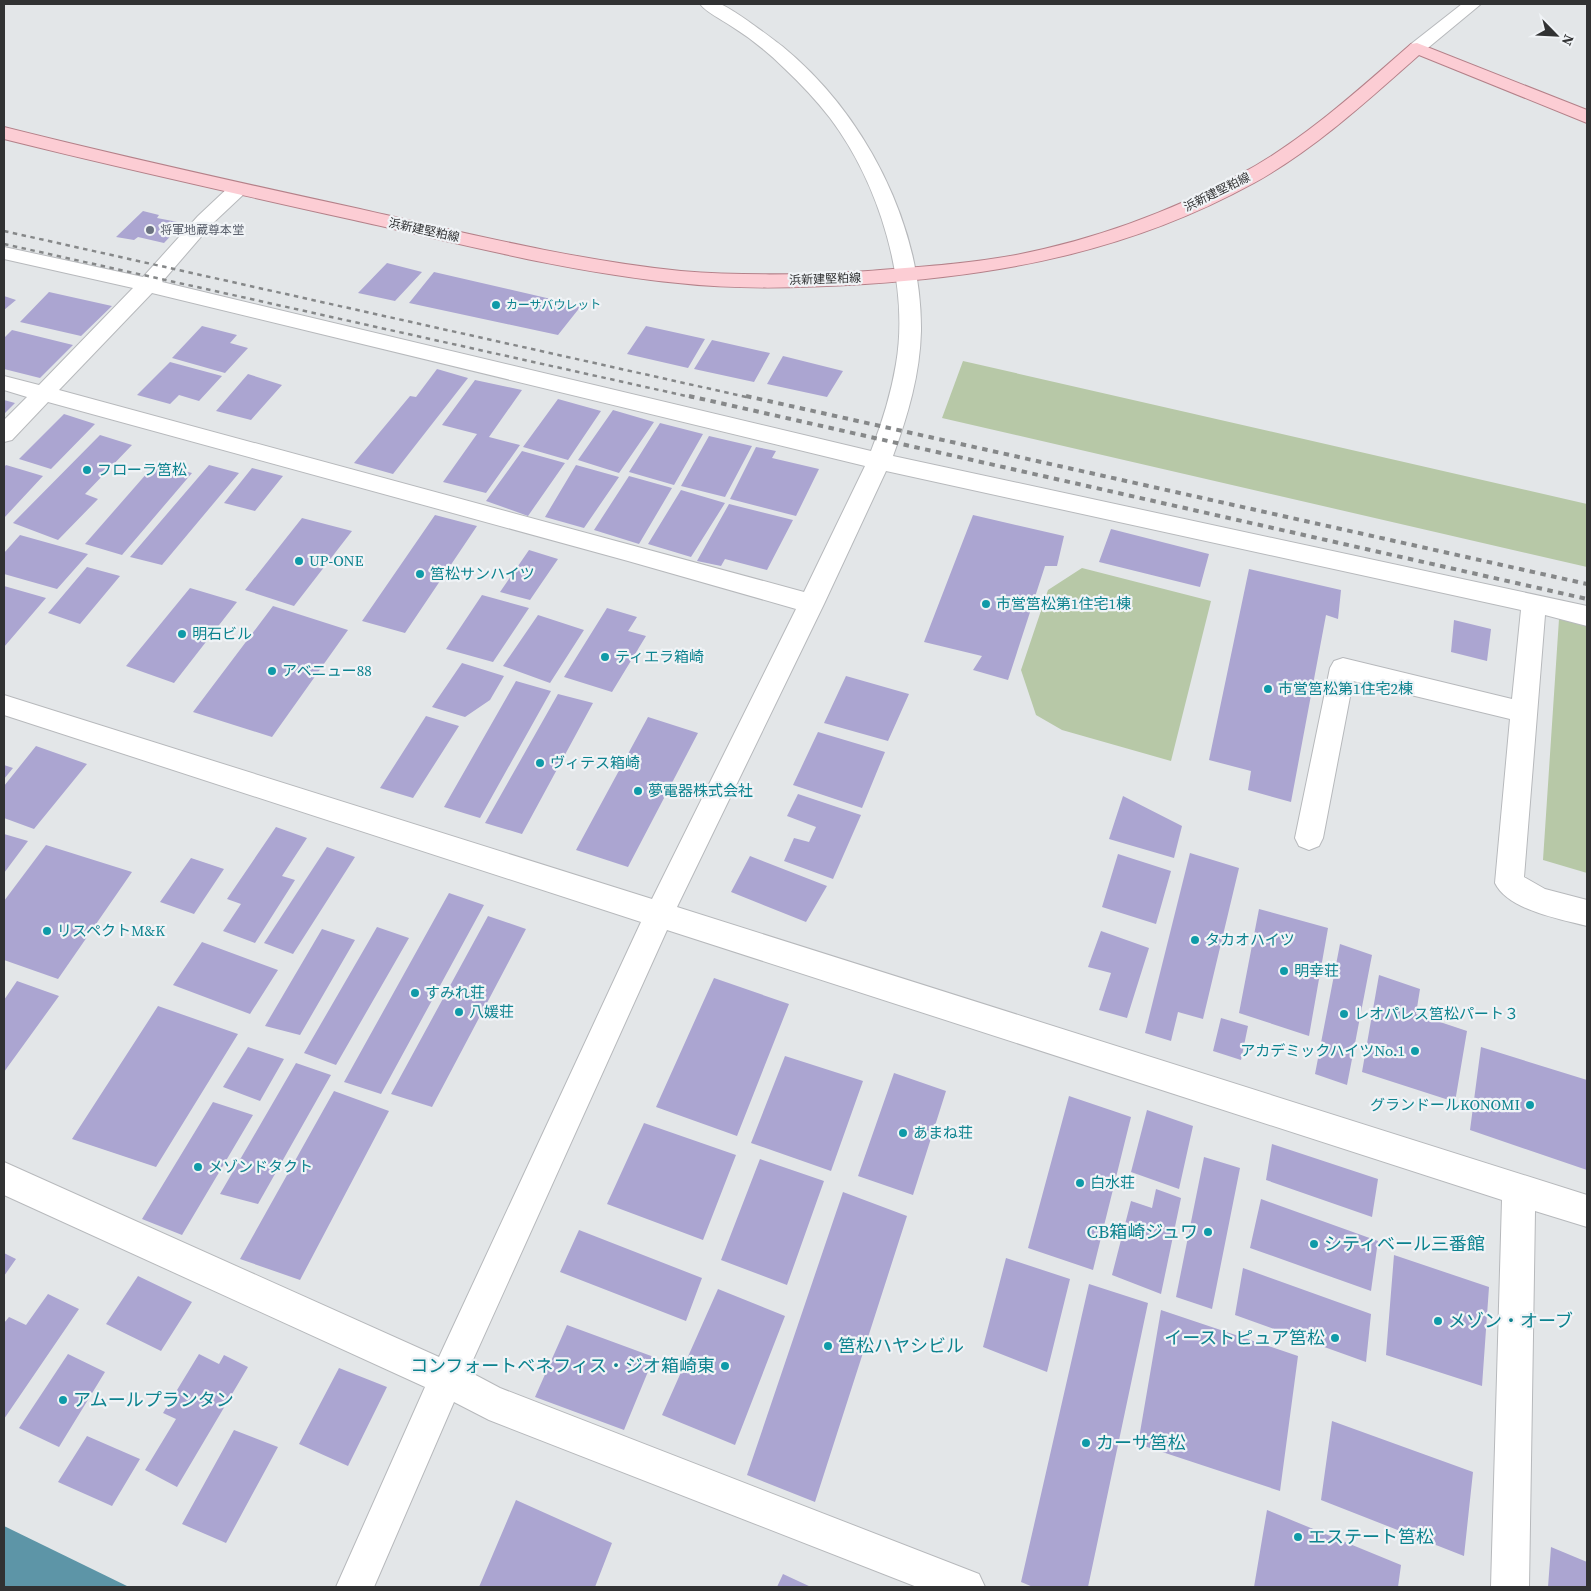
<svg xmlns="http://www.w3.org/2000/svg" width="1591" height="1591" font-family="'Source Serif 4','Noto Sans JP',serif">
<style>
.green{fill:#b7c8a7}
.water{fill:#5d95a7}
.building{fill:#aba5d1}
.lines{fill:none;stroke-linecap:round;stroke-linejoin:round}
.minor-casing{stroke:#b7b9bc;stroke-width:2}
.major-casing{stroke:#b48189;stroke-width:2}
.minor{fill:#fff;fill-rule:evenodd}
.major{fill:#fccdd4;fill-rule:evenodd}
.rail-far1{stroke:#868889;stroke-width:2.5;stroke-dasharray:4.5 4.5;stroke-linecap:butt}
.rail{stroke:#868889;stroke-width:4;stroke-dasharray:5.5 5.5;stroke-linecap:butt}
.worship-dot{fill:#6b7280;stroke:#f0f3f6;stroke-width:2}
.culture-dot{fill:#0f9aa8;stroke:#f0f3f6;stroke-width:2}
.labels{text-anchor:middle;stroke-width:4.5;stroke-linejoin:round;paint-order:stroke}
.far-street-label{font-size:12px;fill:#313233;stroke:#f0f3f6}
.far-worship-label{font-size:12px;fill:#5b616d;stroke:#f0f3f6;text-anchor:start}
.far-culture-label{font-size:12px;fill:#0d838f;stroke:#f0f3f6;text-anchor:start}
.culture-label{font-size:15px;fill:#0d838f;stroke:#f0f3f6;text-anchor:start}
.near-culture-label{font-size:18px;fill:#0d838f;stroke:#f0f3f6;text-anchor:start}
</style>
<rect width="100%" height="100%" fill="#e3e6e8"/>
<path class="green" d="M963,361L1587,504V567L942,418Z
M1082,568L1211,601L1171,761L1062,730L1036,715L1021,670L1048,590Z
M1559,619L1587,626V873L1543,860Z"/>
<path class="water" d="M4,1526L129,1587H4Z"/>
<path class="building" d="M143,211L159,215L157,218L183,223L164,243L138,237L134,240L116,237Z
M387,263L422,272L395,301L358,293Z
M434,272L581,306L558,335L409,303Z
M49,292L112,306L81,336L20,322Z
M4,296L16,300L4,310Z
M202,326L237,335L230,343L248,348L225,373L172,358Z
M646,326L705,339L688,368L627,354Z
M12,330L73,345L40,378L4,369V338Z
M712,340L770,353L754,382L694,369Z
M783,356L843,371L827,397L767,384Z
M170,362L222,376L199,401L179,395L170,404L137,395Z
M437,369L468,378L393,474L354,463L410,396L416,397Z
M248,374L282,385L251,420L216,411Z
M475,380L522,390L489,437L520,445L486,493L443,482L477,434L442,425Z
M558,399L601,411L568,460L523,447Z
M4,400L15,403L4,414Z
M613,410L654,422L619,473L578,460Z
M64,414L95,424L51,469L19,459Z
M660,423L703,434L674,485L629,472Z
M100,435L132,445L85,494L98,499L58,540L13,523Z
M709,436L752,446L725,497L681,486Z
M756,447L776,451L772,458L819,469L796,516L730,499Z
M522,451L565,463L528,516L486,501Z
M155,464L192,473L122,555L85,544Z
M6,465L43,476L4,518V467Z
M209,465L239,473L162,565L130,557Z
M576,465L619,477L584,528L545,517Z
M252,468L283,476L255,511L224,503Z
M629,476L672,488L639,544L594,530Z
M681,490L725,503L691,557L648,544Z
M729,504L793,520L767,570L725,559L721,566L697,561Z
M435,515L477,526L405,633L362,621Z
M973,515L1064,536L1057,566H1045L1008,680L973,670L982,656L924,642Z
M302,518L352,531L294,606L245,590Z
M1111,529L1209,554L1200,587L1099,562Z
M20,535L88,554L57,589L4,574V553Z
M529,550L558,559L530,600L500,592Z
M87,567L120,576L80,624L48,613Z
M1249,569L1341,590L1338,619L1326,615L1291,802L1248,790L1251,771L1209,760Z
M4,586L46,598L4,647Z
M190,588L237,602L174,683L126,666Z
M482,595L529,608L493,662L446,649Z
M273,606L348,630L272,737L193,712Z
M607,608L637,617L628,631L646,636L612,692L564,677Z
M538,615L584,630L550,683L503,666Z
M1454,620L1491,629L1487,661L1451,652Z
M462,663L504,676L490,700L465,717L432,707Z
M846,676L909,694L888,741L824,723Z
M516,681L551,691L480,818L444,807Z
M558,694L593,703L522,834L485,823Z
M426,716L459,726L413,798L380,788Z
M648,717L698,733L628,867L576,850Z
M818,732L885,752L862,808L793,785Z
M36,746L87,764L34,829L4,818V786Z
M4,765L13,768L4,779Z
M798,794L861,815L833,879L784,861L794,838L809,842L816,827L787,816Z
M1123,796L1182,826L1174,858L1109,839Z
M276,827L307,838L282,876L295,880L255,943L223,931L241,904L227,899Z
M4,834L28,841L4,873Z
M46,845L132,872L58,979L4,960V901Z
M327,847L355,857L293,954L264,943Z
M1190,853L1239,868L1203,1019L1178,1012L1171,1041L1145,1033Z
M1118,854L1171,871L1156,924L1102,907Z
M750,856L827,886L806,922L731,892Z
M191,858L224,869L194,914L160,902Z
M449,893L484,905L381,1094L344,1082Z
M1259,909L1328,928L1309,1036L1239,1013Z
M488,916L526,929L432,1107L391,1094Z
M377,927L409,938L336,1065L304,1053Z
M322,929L355,940L300,1035L265,1026Z
M1101,931L1149,948L1127,1018L1099,1010L1111,973L1088,967Z
M202,942L278,970L250,1014L173,985Z
M1340,944L1372,955L1347,1085L1315,1074Z
M1379,975L1420,989L1416,1014L1467,1031L1455,1102L1362,1072Z
M714,978L789,1004L737,1136L656,1107Z
M17,981L59,996L4,1072V1000Z
M158,1006L238,1034L156,1167L72,1139Z
M1221,1018L1248,1026L1241,1060L1213,1051Z
M248,1047L284,1059L260,1101L223,1087Z
M1481,1047L1587,1080V1170L1470,1130Z
M785,1056L863,1081L831,1171L751,1143Z
M296,1063L331,1075L258,1204L220,1194Z
M894,1073L946,1091L913,1195L858,1176Z
M334,1091L389,1111L300,1280L240,1259Z
M1069,1096L1131,1117L1093,1270L1028,1248Z
M213,1102L253,1115L182,1235L142,1219Z
M1147,1110L1193,1126L1179,1189L1131,1172Z
M644,1123L736,1155L703,1240L607,1204Z
M1272,1144L1378,1179L1372,1217L1266,1180Z
M1204,1157L1240,1168L1212,1309L1176,1297Z
M760,1159L824,1181L787,1285L721,1260Z
M1156,1189L1181,1198L1161,1294L1112,1275L1131,1201L1152,1208Z
M843,1192L907,1216L815,1502L747,1475Z
M1261,1199L1378,1241L1371,1291L1250,1248Z
M579,1230L702,1278L686,1321L560,1272Z
M4,1253L16,1259L4,1276Z
M1394,1255L1489,1287L1482,1386L1386,1355Z
M1006,1258L1070,1279L1047,1372L983,1347Z
M1243,1268L1371,1314L1366,1362L1235,1315Z
M138,1276L192,1302L161,1351L106,1324Z
M1089,1284L1148,1303L1088,1587H1033L1021,1582Z
M718,1289L785,1316L735,1445L662,1415Z
M48,1294L79,1309L4,1419V1323L9,1317L26,1325Z
M1161,1310L1298,1356L1280,1491L1138,1444Z
M567,1325L654,1357L624,1430L535,1397Z
M68,1354L105,1372L59,1447L19,1428Z
M199,1354L219,1364L224,1355L248,1367L177,1487L145,1470L176,1419L163,1413Z
M339,1368L387,1387L348,1466L299,1444Z
M1332,1421L1473,1472L1464,1556L1321,1500Z
M234,1430L278,1447L226,1543L182,1524Z
M87,1436L140,1459L112,1506L58,1482Z
M516,1500L612,1543L595,1587H479Z
M1267,1510L1401,1565L1398,1587H1254Z
M1551,1547L1587,1562V1587H1548Z
M783,1574L811,1587H777Z"/>
<g class="lines">
<defs>
<path id="minor" d="M700,4C706,4 714,3 719,4C730,6 771,38 782,46C864,113 922,224 921,331C920,374 908,415 893,456L1587,606V626L1545,615L1524,877L1545,889L1587,900V926C1560,919 1508,910 1495,883L1510,719L1353,681L1323,838L1319,846L1309,850L1299,846L1295,838L1330,668L1334,661L1343,658L1512,699L1521,610L886,471L824,604L677,907L1587,1195V1227L1535,1211L1529,1587H1491L1502,1200L667,930L468,1371L500,1388L979,1574L985,1587H917L489,1420L454,1402L374,1587H336L425,1387L4,1195V1162L439,1357L641,922L4,715V695L652,899L796,609L628,561L48,402L12,440L4,442V420L27,397L4,390V376L39,385L133,288L4,259V247L143,277L198,216L231,185L238,183L245,185L248,189L245,193L212,224L162,282L871,451C882,423 891,394 896,364C910,283 879,183 830,118C816,100 801,84 784,68C768,52 750,38 731,26C721,19 707,13 700,4ZM152,293L865,466L804,592L59,390Z
M1462,4H1481L1423,52L1417,53L1411,52L1408,48L1411,44Z"/>
<path id="major" d="M1417,43L1587,110V123L1419,55C1367,101 1315,149 1254,183C1130,251 1004,275 865,284C803,288 740,290 678,283C568,272 461,244 354,220C237,194 120,168 4,139V127C122,157 241,183 360,209C466,233 573,260 681,271C743,276 806,275 868,271C917,267 967,264 1016,255C1093,240 1170,212 1239,175C1303,141 1357,91 1411,44Z"/>
</defs>
<use href="#minor" class="minor-casing"/>
<use href="#major" class="major-casing"/>
<use href="#minor" class="minor"/>
<use href="#major" class="major"/>
<path class="rail-far1" d="M4,231L751,398
M4,244L695,398"/>
<path class="rail" d="M689,396L1587,599
M746,396L1587,584"/>
</g>
<circle class="worship-dot" cx="150" cy="230" r="5"/>
<g class="culture-dot">
<circle cx="496" cy="305" r="5"/>
<circle cx="87" cy="470" r="5"/>
<circle cx="299" cy="561" r="5"/>
<circle cx="420" cy="574" r="5"/>
<circle cx="986" cy="604" r="5"/>
<circle cx="182" cy="634" r="5"/>
<circle cx="605" cy="657" r="5"/>
<circle cx="272" cy="671" r="5"/>
<circle cx="1268" cy="689" r="5"/>
<circle cx="540" cy="763" r="5"/>
<circle cx="638" cy="791" r="5"/>
<circle cx="47" cy="931" r="5"/>
<circle cx="1195" cy="940" r="5"/>
<circle cx="1284" cy="971" r="5"/>
<circle cx="415" cy="993" r="5"/>
<circle cx="459" cy="1012" r="5"/>
<circle cx="1344" cy="1014" r="5"/>
<circle cx="1415" cy="1051" r="5"/>
<circle cx="1530" cy="1105" r="5"/>
<circle cx="903" cy="1133" r="5"/>
<circle cx="198" cy="1167" r="5"/>
<circle cx="1080" cy="1183" r="5"/>
<circle cx="1208" cy="1232" r="5"/>
<circle cx="1314" cy="1244" r="5"/>
<circle cx="1438" cy="1321" r="5"/>
<circle cx="1335" cy="1338" r="5"/>
<circle cx="828" cy="1346" r="5"/>
<circle cx="725" cy="1366" r="5"/>
<circle cx="63" cy="1400" r="5"/>
<circle cx="1086" cy="1443" r="5"/>
<circle cx="1298" cy="1537" r="5"/>
</g>
<g class="labels">
<g class="far-street-label">
<text transform="translate(1217 192) rotate(-26)" y="4">浜新建堅粕線</text>
<text transform="translate(424 230) rotate(12)" y="4">浜新建堅粕線</text>
<text transform="translate(825 279) rotate(-2)" y="4">浜新建堅粕線</text>
</g>
<g class="far-worship-label">
<text x="160" y="234">将軍地蔵尊本堂</text>
</g>
<g class="far-culture-label">
<text x="506" y="309">カーサバウレット</text>
</g>
<g class="culture-label">
<text x="97" y="475">フローラ筥松</text>
<text x="309" y="566">UP-ONE</text>
<text x="430" y="579">筥松サンハイツ</text>
<text x="996" y="609">市営筥松第1住宅1棟</text>
<text x="192" y="639">明石ビル</text>
<text x="615" y="662">ティエラ箱崎</text>
<text x="282" y="676">アベニュー88</text>
<text x="1278" y="694">市営筥松第1住宅2棟</text>
<text x="550" y="768">ヴィテス箱崎</text>
<text x="648" y="796">夢電器株式会社</text>
<text x="57" y="936">リスペクトM&amp;K</text>
<text x="1205" y="945">タカオハイツ</text>
<text x="1294" y="976">明幸荘</text>
<text x="425" y="998">すみれ荘</text>
<text x="469" y="1017">八媛荘</text>
<text x="1354" y="1019">レオパレス筥松パート３</text>
<text x="1405" y="1056" text-anchor="end">アカデミックハイツNo.1</text>
<text x="1520" y="1110" text-anchor="end">グランドールKONOMI</text>
<text x="913" y="1138">あまね荘</text>
<text x="208" y="1172">メゾンドタクト</text>
<text x="1090" y="1188">白水荘</text>
</g>
<g class="near-culture-label">
<text x="1198" y="1238" text-anchor="end">CB箱崎ジュワ</text>
<text x="1324" y="1250">シティベール三番館</text>
<text x="1448" y="1327">メゾン・オーブ</text>
<text x="1325" y="1344" text-anchor="end">イーストピュア筥松</text>
<text x="838" y="1352">筥松ハヤシビル</text>
<text x="715" y="1372" text-anchor="end">コンフォートベネフィス・ジオ箱崎東</text>
<text x="73" y="1406">アムールプランタン</text>
<text x="1096" y="1449">カーサ筥松</text>
<text x="1308" y="1543">エステート筥松</text>
</g>
</g>
<rect width="1591" height="1591" fill="none" stroke="#313233" stroke-width="10"/>
<g transform="translate(1556 35) rotate(114)" stroke="#f0f3f6" stroke-width="4" paint-order="stroke">
<path d="M0-4L9 19L0 12L-9 19Z" fill="#313233"/>
<text y="-8" font-size="14" font-weight="bold" text-anchor="middle" fill="#313233">N</text>
</g>
</svg>
